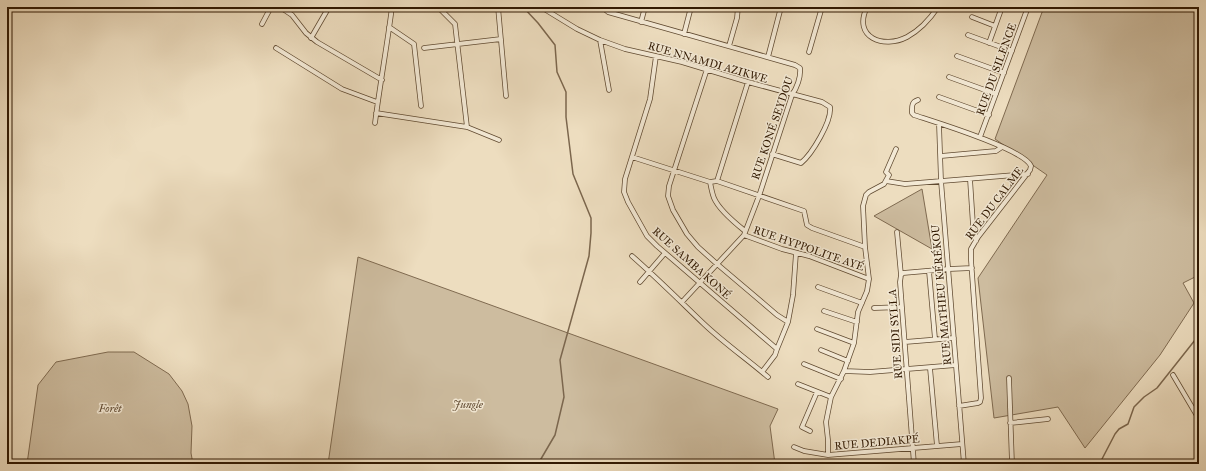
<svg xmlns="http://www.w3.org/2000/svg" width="1206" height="471" font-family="'IM FELL Great Primer',serif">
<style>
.green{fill:#cdbc9f;stroke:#7f6a50}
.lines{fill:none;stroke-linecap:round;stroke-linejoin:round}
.stream{stroke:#7b664d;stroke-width:1.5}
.street-casing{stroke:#604a31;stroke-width:5.5}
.street{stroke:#f3e9d5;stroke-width:4}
.labels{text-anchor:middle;stroke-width:3;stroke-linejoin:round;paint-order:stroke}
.street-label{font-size:11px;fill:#311902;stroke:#f3e9d5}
.park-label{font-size:11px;font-style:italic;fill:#604a31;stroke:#f3e9d5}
</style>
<rect width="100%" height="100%" fill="#edddbf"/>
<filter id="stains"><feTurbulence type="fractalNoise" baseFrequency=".005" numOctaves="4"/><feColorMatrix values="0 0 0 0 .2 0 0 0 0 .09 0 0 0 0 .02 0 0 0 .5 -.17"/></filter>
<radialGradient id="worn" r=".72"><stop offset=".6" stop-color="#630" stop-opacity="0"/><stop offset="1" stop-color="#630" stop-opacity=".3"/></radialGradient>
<path class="green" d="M1044,7H1199V275L1183,283L1194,303L1160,355L1085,448L1058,407L994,418L978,278L1047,175L995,139Z
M922,189L932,249L874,216Z
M358,257L778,409L770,426L775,464H328Z
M108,352H134L169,374L182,391L188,404L192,426L191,453L193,464H27L38,385L56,362Z"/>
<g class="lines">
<path class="stream" d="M523,7L538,23L555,45L557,72L566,92V117L573,174L591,218V233L589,256L560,360L564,397L555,435L538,464
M1102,459L1115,434L1119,429L1128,424L1134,407L1144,397L1157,388L1199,335"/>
<defs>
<path id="street" d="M280,7L292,15L306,33L317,42L382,80
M438,7L455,24L467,127L499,140
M498,7L506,96
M541,7L577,29L600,40L625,49L682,62L748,82L822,102L830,107C832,121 812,154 801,163L772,154
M602,7L608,12L795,65L800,68C801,78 797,87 792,95L759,196L744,235L682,302
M867,7C852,38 884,49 907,37C920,30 930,19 938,7
M994,7L1001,10
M972,17L995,26
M641,22L645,7
M262,24L271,7
M389,27L414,44L421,106
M684,34L691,7
M968,35L1012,51
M311,38L329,7
M600,40L609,90
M989,43L1002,7
M729,46L737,18L738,7
M276,48L342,89L377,102
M424,48L501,39
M809,52L822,7
M656,56L650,99L625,179L624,192L628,202L647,236L657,246L777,349
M957,56L1004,73
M768,57L781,7
M707,69L669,186L668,196L673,210L687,234L698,247L717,264L763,303L777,315L788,322
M949,77L996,94
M939,97L989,115
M918,100C911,102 912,107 912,113L914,115C935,122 1024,149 1031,166L1030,170L978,237L971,249V260L981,398L980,402L978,403L959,406
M376,113L467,127
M375,123C380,84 387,46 392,7
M939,124L941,181L964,464
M980,137L1028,7
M941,156L996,151L1002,147
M632,157L710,182L717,181L804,211L807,225L812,228L865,247
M970,179L973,225L976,241
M717,181L748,82
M886,181L905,184L1028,174
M710,182C711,187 712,193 714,198C719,210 735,223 745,231
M897,232L901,275
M744,235L782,249L809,256L869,279
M632,256C657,278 680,301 704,324C724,343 747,359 768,377
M929,271L935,339
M640,282L665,253
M818,287L862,303
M874,308L902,307
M824,311L857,322
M817,329L854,343
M905,342L954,338
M821,350L848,361
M804,364L841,379
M930,368L937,446
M844,371L870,372L956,365
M762,372L775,355L777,349L788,322L793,295L796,253
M1173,375L1199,419
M1009,378L1012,464
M798,384L831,397
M1010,423L1048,419
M810,431L802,427L817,392
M794,447L804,451L828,455L962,444
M828,455V440L826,422L831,397L844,371L854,343L858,312L867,291L869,279L865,247L863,206L866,195L869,192L884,184L889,175L886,172L896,149
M914,464L900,282L901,275L903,273L949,269L972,268"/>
</defs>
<use href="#street" class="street-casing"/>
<use href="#street" class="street"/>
</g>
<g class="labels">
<g class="street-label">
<text transform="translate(708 62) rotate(16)" y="4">RUE NNAMDI AZIKWE</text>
<text transform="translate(996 69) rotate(-70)" y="4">RUE DU SILENCE</text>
<text transform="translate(772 128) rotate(-71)" y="4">RUE KONÉ SEYDOU</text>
<text transform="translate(994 203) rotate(-53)" y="4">RUE DU CALME</text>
<text transform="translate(809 248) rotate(19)" y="4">RUE HYPPOLITE AYÉ</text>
<text transform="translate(692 263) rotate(42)" y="4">RUE SAMBA KONÉ</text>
<text transform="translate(941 295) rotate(-95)" y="4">RUE MATHIEU KÉRÉKOU</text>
<text transform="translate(895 334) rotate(-94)" y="4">RUE SIDI SYLLA</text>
<text transform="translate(877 442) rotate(-5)" y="4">RUE DEDIAKPÉ</text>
</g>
<g class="park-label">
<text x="468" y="408">Jungle</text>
<text x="110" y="412">Forêt</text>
</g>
</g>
<rect width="1206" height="471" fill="none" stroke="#edddbf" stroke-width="24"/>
<rect x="8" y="8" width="1190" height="455" fill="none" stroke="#311902" stroke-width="2"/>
<rect x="12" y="12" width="1182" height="447" fill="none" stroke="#311902"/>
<rect width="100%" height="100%" filter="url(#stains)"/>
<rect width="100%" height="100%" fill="url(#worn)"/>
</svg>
